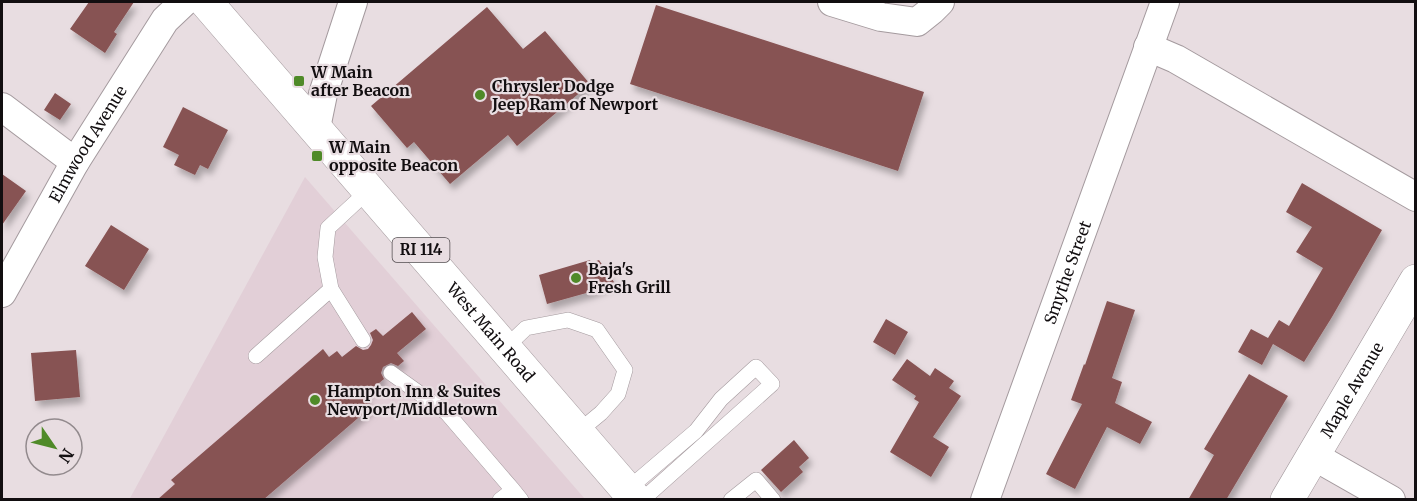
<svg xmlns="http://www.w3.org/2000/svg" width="1417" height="501" font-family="Merriweather,serif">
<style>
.built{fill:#e2cfd7}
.building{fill:#875252;filter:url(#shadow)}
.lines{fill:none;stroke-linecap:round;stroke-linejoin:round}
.lane-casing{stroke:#a49a9e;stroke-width:16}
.street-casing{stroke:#a49a9e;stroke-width:30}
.secondary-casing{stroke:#a49a9e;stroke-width:34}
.primary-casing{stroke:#a49a9e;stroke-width:34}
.lane{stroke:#fff;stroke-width:15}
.street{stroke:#fff;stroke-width:28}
.secondary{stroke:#fff;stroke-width:33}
.primary{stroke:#fff;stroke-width:33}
.poi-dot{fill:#4f8a28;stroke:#e8dde1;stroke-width:2}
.labels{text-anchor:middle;stroke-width:4.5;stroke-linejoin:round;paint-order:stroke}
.shield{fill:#e8dde1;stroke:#524c4f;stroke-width:1.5}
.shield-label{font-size:15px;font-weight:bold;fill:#120e10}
.poi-label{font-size:16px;font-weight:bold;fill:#120e10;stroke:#e8dde1;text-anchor:start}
.street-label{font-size:16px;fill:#120e10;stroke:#e8dde1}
</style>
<defs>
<filter id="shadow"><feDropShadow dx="3.5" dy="6" stdDeviation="3" flood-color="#0004"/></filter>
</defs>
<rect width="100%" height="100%" fill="#e8dde1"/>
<path class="built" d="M305,177L585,499L129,500Z"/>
<path class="building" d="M89,2H134L114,32L117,34L105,53L70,29Z
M656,5L924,92L898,171L630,84Z
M487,7L523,49L545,31L590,84L517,146L508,135L450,184L414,142L407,148L371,106Z
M55,93L71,104L60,120L44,110Z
M183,107L228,130L208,169L200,165L195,175L174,165L179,155L163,147Z
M2,174L26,191L2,225Z
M1302,183L1382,230L1332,317L1304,362L1273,344L1262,365L1238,352L1251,329L1268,338L1279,320L1289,326L1323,268L1296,252L1312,227L1286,212Z
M111,225L149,249L124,290L85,266Z
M590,260L591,263L599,260L614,282L590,292L547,304L539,275Z
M1107,301L1135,310L1112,378L1122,382L1115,403L1152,422L1140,444L1107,427L1075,489L1046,474L1082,404L1071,400L1084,364L1085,365Z
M412,312L426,329L397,353L404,361L398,366L391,363L383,367L381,373L384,379L363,396L372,406L263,500H157L175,484L171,480L323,349L329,357L337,351L342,357L356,346L363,350L368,349L371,345L373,340L370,333L376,329L383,336Z
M886,319L908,332L895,355L873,342Z
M76,350L80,397L35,401L31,353Z
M907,359L930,376L935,368L954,381L949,388L961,396L933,437L949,447L931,477L890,452L919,402L914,399L916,396L892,380Z
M1249,374L1288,396L1226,500H1188L1214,455L1204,449Z
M794,440L809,458L799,467L803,472L781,492L761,470Z"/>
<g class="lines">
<defs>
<path id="lane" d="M363,340L331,289L325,257L328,228L369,190
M505,348L526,328L568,320L597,330L625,370L618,394L601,413L578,432
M256,356L331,289
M391,373L447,413L513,490
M628,489L696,431L721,399L756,367L772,384L642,500
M500,500L513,490L521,500
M731,500L756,480L773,500"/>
<g id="street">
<path d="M832,2L881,17L917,22L932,10L940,2"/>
<path d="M1148,47L1176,59L1416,197"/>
<path d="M2,107L75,162"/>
<path d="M316,128L323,94L353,2"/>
<path id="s1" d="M2,293L75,162L165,20L184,2"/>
<path d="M1312,455L1391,500"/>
<path id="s2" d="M985,500L1165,2"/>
</g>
<g id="secondary">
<path id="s3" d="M1287,500L1416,281"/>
</g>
<g id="primary">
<path id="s4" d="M206,2L636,500"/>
</g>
</defs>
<use href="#lane" class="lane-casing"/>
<use href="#street" class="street-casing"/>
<use href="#secondary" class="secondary-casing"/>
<use href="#primary" class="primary-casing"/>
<use href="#lane" class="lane"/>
<use href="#street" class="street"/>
<use href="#secondary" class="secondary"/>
<use href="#primary" class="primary"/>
</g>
<g class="poi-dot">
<rect x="293" y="75" width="12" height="12" rx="3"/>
<circle cx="480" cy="95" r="6"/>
<rect x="311" y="150" width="12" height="12" rx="3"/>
<circle cx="576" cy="278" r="6"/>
<circle cx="315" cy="400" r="6"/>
</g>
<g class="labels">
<rect class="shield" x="392.5" y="238" width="57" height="24" rx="4.5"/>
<g class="shield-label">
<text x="421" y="255">RI 114</text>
</g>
<g class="poi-label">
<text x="311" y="78">W Main<tspan x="311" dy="18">after Beacon</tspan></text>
<text x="492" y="92">Chrysler Dodge<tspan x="492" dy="18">Jeep Ram of Newport</tspan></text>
<text x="329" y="153">W Main<tspan x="329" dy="18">opposite Beacon</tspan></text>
<text x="588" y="275">Baja's<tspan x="588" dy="18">Fresh Grill</tspan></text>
<text x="327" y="397">Hampton Inn &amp; Suites<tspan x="327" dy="18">Newport/Middletown</tspan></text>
</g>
<g class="street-label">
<text dy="6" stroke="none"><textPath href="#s1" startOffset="172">Elmwood Avenue</textPath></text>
<text dy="6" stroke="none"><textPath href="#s2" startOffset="242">Smythe Street</textPath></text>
<text dy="6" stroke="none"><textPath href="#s4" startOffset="436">West Main Road</textPath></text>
<text dy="6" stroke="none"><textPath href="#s3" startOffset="128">Maple Avenue</textPath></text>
</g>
</g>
<rect width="1417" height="501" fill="none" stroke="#120e10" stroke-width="6"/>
<g transform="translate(54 447) rotate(125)"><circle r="28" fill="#e8dde1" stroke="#928a8d" stroke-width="1.5"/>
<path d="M0-4.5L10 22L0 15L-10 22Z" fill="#4f8a28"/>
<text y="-9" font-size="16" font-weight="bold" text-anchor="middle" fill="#120e10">N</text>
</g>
</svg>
